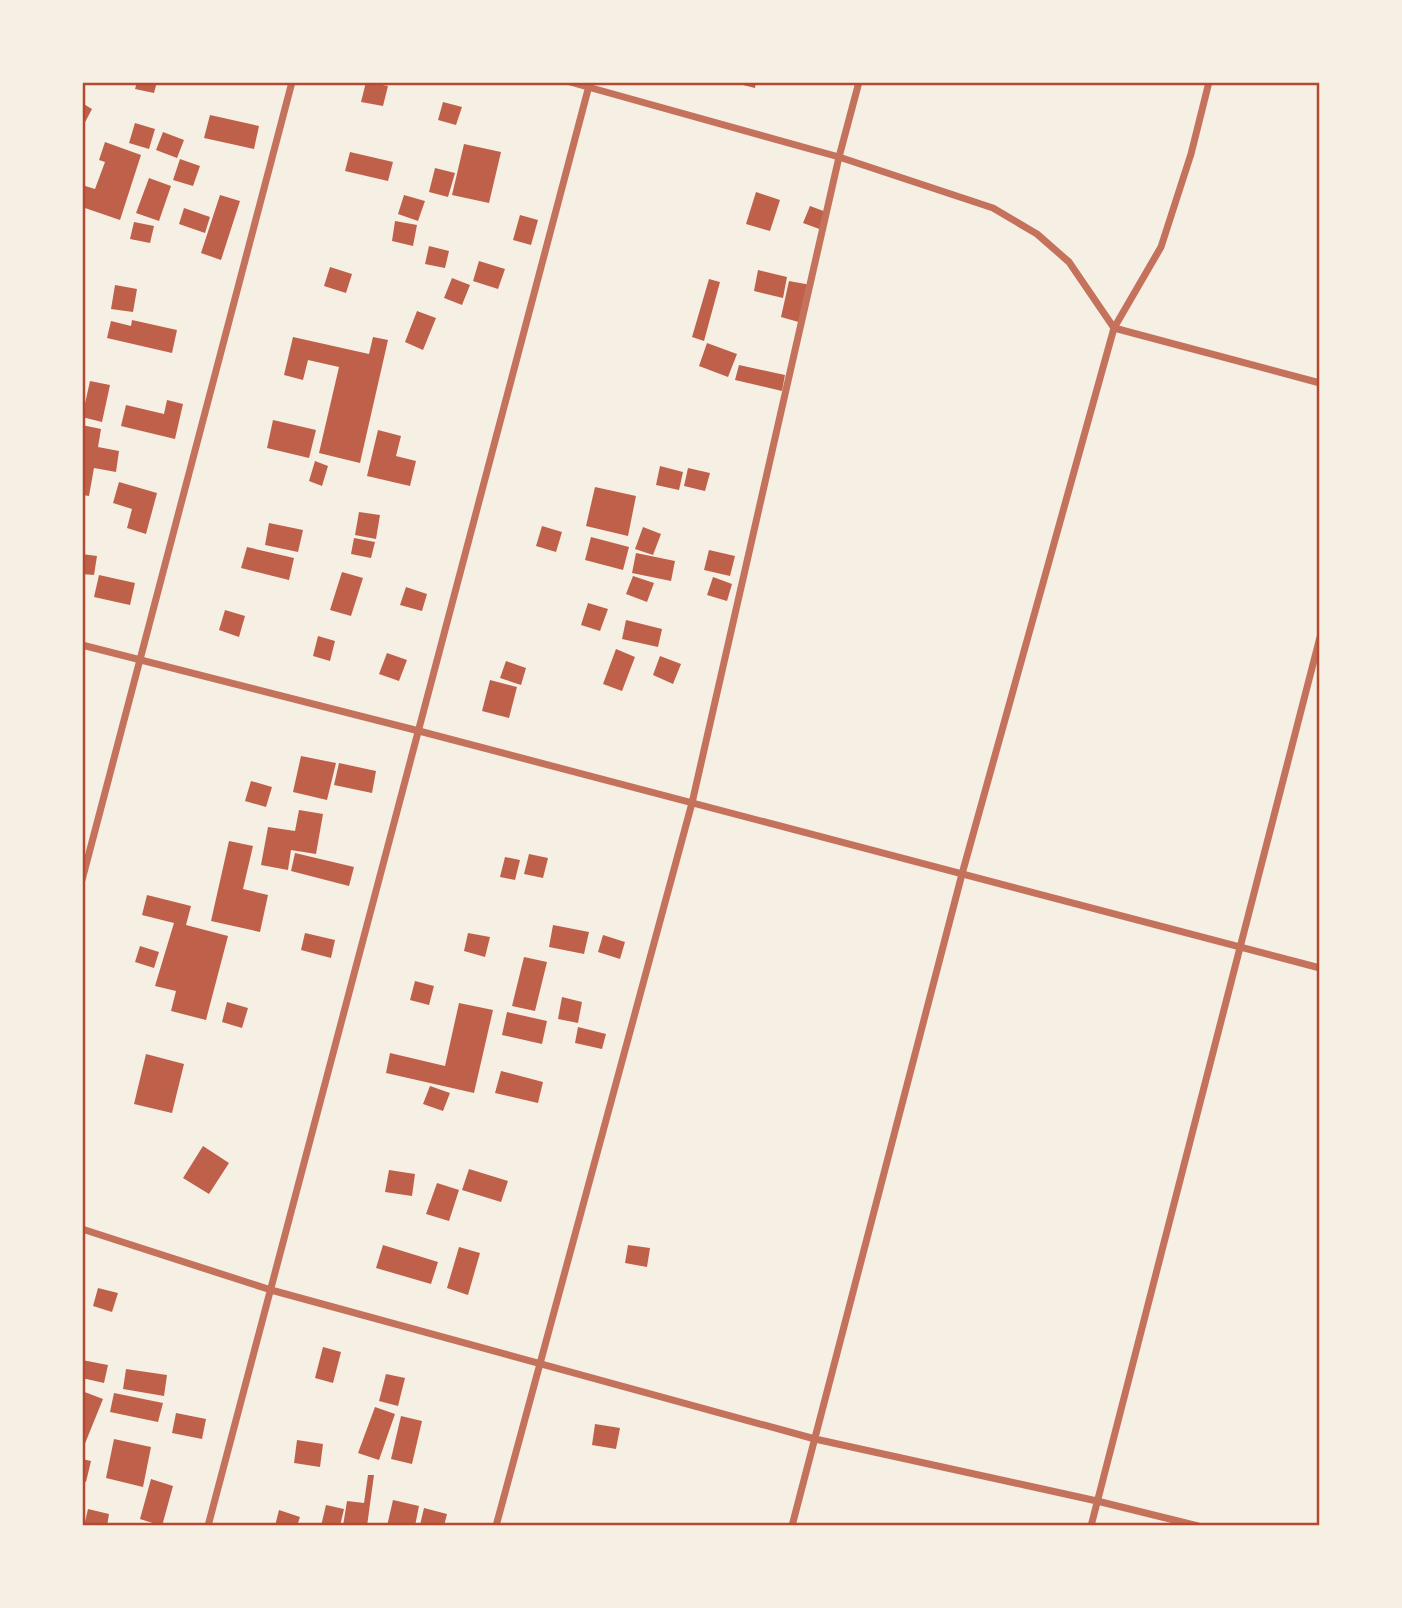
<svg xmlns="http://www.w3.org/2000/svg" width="1402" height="1608" font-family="Figtree,sans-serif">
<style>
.building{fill:#bf614a}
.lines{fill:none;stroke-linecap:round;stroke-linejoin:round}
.minor{stroke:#c5725c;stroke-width:7}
.neatline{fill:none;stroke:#b5482f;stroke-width:2.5}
</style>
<rect width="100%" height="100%" fill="#f6efe4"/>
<path class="building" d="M137,82H157L154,93L135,89Z
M366,82L388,86L383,106L361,102Z
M731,82H756L755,88Z
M443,102L462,107L456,125L438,120Z
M82,103L92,109L82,128Z
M210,115L259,126L254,149L204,138Z
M135,123L155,129L149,149L129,143Z
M163,132L184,140L177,158L156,150Z
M105,142L141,155L120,220L82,207V185L95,189L105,162L99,160Z
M464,144L501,152L489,203L452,195Z
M350,152L393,162L388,181L345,171Z
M180,159L200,166L193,186L173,180Z
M435,168L455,173L448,197L429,192Z
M149,178L171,186L159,221L136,213Z
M756,192L780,200L770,231L746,224Z
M220,195L240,201L221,260L201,253Z
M404,195L425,201L418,221L398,214Z
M810,206L829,213L822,230L803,223Z
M184,208L210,217L205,233L179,224Z
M520,215L538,220L531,245L513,240Z
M395,221L417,225L413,246L392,241Z
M134,222L154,226L150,243L130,239Z
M429,246L449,251L445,268L425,264Z
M479,261L505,269L498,289L473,281Z
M330,267L352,274L346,293L324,286Z
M758,270L787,277L783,298L754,291Z
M452,278L470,285L462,305L444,298Z
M709,279L720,282L704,341L692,337Z
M789,281L811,285L802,323L781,317Z
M115,285L137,289L133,312L111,309Z
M417,311L436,318L423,350L405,342Z
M132,320L177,330L172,353L107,338L111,321L131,326Z
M293,337L369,354L373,337L388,340L360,463L319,453L339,367L308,360L303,380L284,375Z
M707,343L737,354L728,377L699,366Z
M739,365L785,375L782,391L735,380Z
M90,381L110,385L102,422L82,417Z
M167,400L183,404L175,439L121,426L126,405L164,414Z
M273,420L316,430L309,458L267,448Z
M82,425L101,429L98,447L119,451L116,472L94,468L89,496L82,495Z
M378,430L401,436L396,456L416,461L410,486L367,476Z
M315,461L328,466L322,486L309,481Z
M660,466L683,472L679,490L656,485Z
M688,468L710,473L705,491L684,486Z
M119,482L157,493L146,534L127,528L132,509L113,503Z
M595,487L636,496L628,536L586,526Z
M359,512L380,515L376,539L355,535Z
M269,523L303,530L298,552L265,545Z
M542,526L562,532L556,552L536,546Z
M643,527L661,534L653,555L635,549Z
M591,537L629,547L623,570L585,560Z
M354,538L375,542L371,558L351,554Z
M247,547L294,558L289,580L241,568Z
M709,550L735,556L730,576L704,570Z
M636,553L675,561L671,581L632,573Z
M82,554L97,556L94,575L82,574Z
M342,572L363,578L351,616L330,610Z
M99,575L135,583L130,605L94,597Z
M633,576L654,583L647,602L626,594Z
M713,577L732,584L727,601L707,595Z
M406,587L427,594L422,611L400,605Z
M588,603L608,609L600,631L581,625Z
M225,610L245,616L239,637L219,630Z
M626,620L662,629L658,647L622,639Z
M318,636L335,641L330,661L313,656Z
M616,649L635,657L622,691L603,684Z
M387,653L407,660L399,681L379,674Z
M660,656L681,664L673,684L653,675Z
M506,661L526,668L521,685L500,678Z
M490,680L517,687L509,718L482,711Z
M301,756L336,763L327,800L293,792Z
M339,763L376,771L372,793L334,785Z
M251,781L272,787L266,807L245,801Z
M299,810L323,814L316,854L291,850L288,870L261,865L268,827L295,831Z
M229,841L253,846L243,889L268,895L260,932L211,921Z
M295,853L354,867L349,886L291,871Z
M529,854L548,858L543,878L524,874Z
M505,857L520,860L515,880L500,877Z
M147,895L191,906L186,925L228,936L206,1020L171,1011L176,991L155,986L174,923L142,915Z
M553,925L589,932L584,954L549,947Z
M305,933L335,940L331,958L301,950Z
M468,933L490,937L485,957L464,951Z
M603,935L625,942L620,959L598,952Z
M140,946L159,952L154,968L135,962Z
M524,957L547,962L535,1011L512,1006Z
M415,981L434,986L429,1005L410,1000Z
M562,997L582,1002L578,1023L558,1019Z
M227,1002L248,1008L242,1028L222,1022Z
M459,1003L493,1010L474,1093L386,1073L390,1053L445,1066Z
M507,1012L547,1021L542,1044L502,1035Z
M578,1027L606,1034L602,1049L575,1043Z
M146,1054L184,1064L172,1113L134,1104Z
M501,1071L543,1082L538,1103L495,1093Z
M430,1086L450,1093L443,1111L423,1104Z
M203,1146L229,1163L209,1194L183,1178Z
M469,1169L508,1181L501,1202L462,1190Z
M389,1170L415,1174L412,1196L385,1192Z
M437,1183L459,1190L449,1221L426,1214Z
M383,1245L438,1262L431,1284L376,1268Z
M628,1245L650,1248L647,1267L625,1263Z
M459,1247L480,1253L468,1295L447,1288Z
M98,1288L118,1293L112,1312L93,1306Z
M323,1347L341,1352L333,1383L315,1378Z
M82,1360L108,1365L104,1383L82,1378Z
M126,1369L167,1375L164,1396L123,1389Z
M386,1374L405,1378L398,1406L379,1401Z
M82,1391L103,1399L82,1451Z
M114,1393L163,1403L158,1422L110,1412Z
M375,1407L395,1414L379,1460L358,1453Z
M176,1413L206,1419L202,1439L172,1433Z
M401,1416L422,1421L412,1464L391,1459Z
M595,1424L620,1428L616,1449L592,1445Z
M114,1439L151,1447L143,1487L106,1478Z
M297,1440L323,1444L320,1467L294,1463Z
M82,1459L91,1461L86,1482L82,1481Z
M368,1475H374L367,1526H343L347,1501L364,1503Z
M151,1479L173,1486L162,1526L140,1519Z
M393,1500L419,1506L415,1526H387Z
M326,1505L344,1509L340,1526H321Z
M424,1508L447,1514L444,1526L420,1525Z
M88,1509L109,1514L107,1526H84Z
M279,1510L300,1517L297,1526H275Z"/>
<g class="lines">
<path class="minor" d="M570,82L839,157L993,208L1037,234L1069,262L1114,328L1320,383
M82,645L419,731L1320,968
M82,880L292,82
M82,1229L271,1290L815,1439L1097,1501L1198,1526
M208,1526L590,82
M496,1526L692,803L839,157L859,82
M792,1526L962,874L1114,328L1161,247L1191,154L1209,82
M1091,1526L1320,637"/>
</g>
<rect width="1402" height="1608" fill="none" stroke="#f6efe4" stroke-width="168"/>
<rect x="84" y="84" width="1234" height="1440" class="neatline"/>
</svg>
